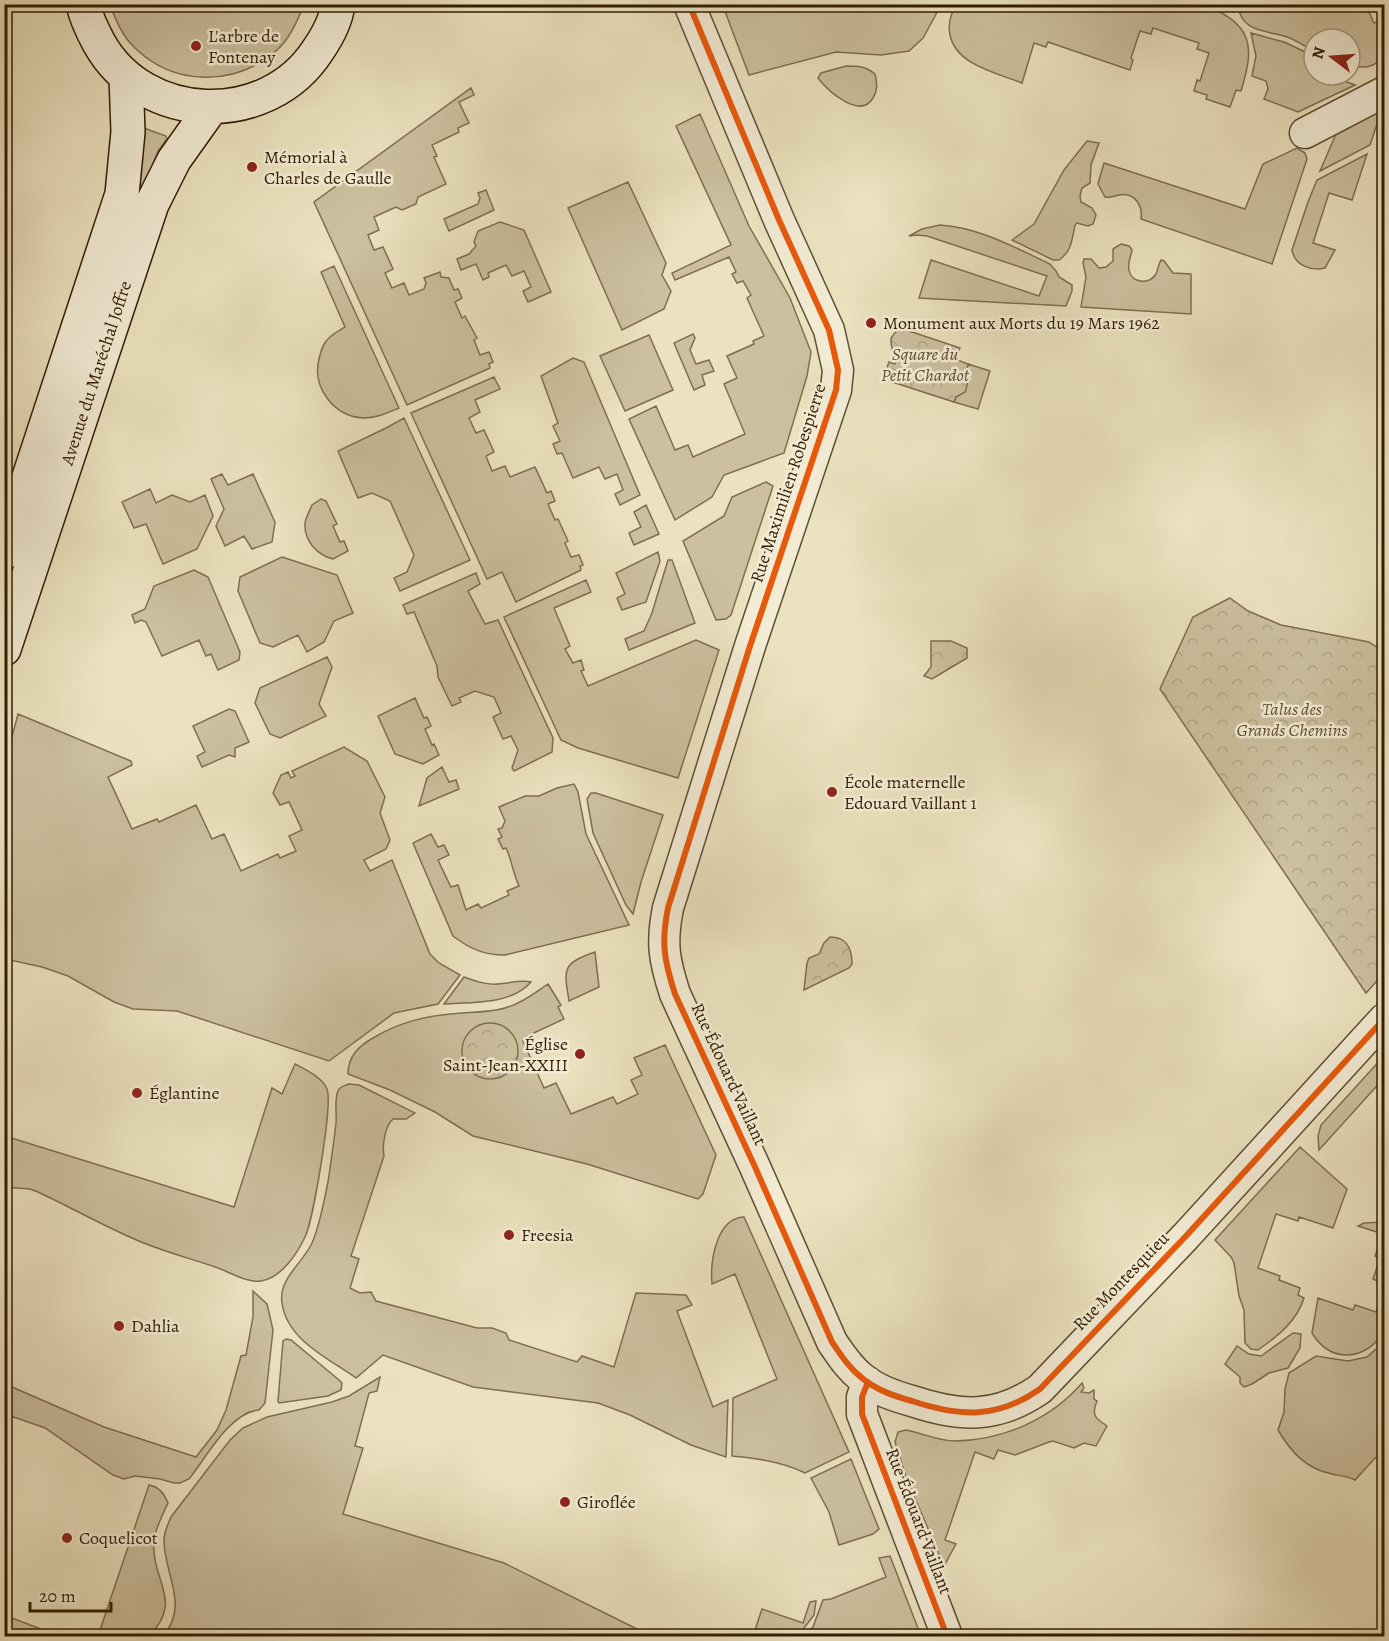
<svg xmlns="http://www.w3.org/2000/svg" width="1389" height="1641" font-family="Alegreya,serif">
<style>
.grass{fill:#ccc09f;stroke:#806e50;stroke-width:1.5}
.forest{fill:url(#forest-crowns);stroke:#806e50;stroke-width:1.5}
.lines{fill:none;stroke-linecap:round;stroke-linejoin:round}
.street-casing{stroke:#614e31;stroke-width:33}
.secondary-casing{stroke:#331c02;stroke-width:36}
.street{stroke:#f2ecd5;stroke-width:30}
.secondary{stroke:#f2ecd5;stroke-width:33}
.cycleway-casing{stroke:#f2ecd5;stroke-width:10}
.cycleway{stroke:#e8590c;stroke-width:6}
.poi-dot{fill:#8f2418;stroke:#f2ecd5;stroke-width:2}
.labels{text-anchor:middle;stroke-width:5;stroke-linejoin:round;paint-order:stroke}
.poi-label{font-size:18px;fill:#331c02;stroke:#f2ecd5;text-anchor:start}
.park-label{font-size:18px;font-style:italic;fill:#614d31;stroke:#f2ecd5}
.street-label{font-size:18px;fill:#331c02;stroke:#f2ecd5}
</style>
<defs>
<pattern id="forest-crowns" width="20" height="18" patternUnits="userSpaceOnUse" patternTransform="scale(1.5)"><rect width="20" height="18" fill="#ccc09f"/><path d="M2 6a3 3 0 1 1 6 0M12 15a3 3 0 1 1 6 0" fill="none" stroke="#b0a487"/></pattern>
</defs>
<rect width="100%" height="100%" fill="#ebe2bf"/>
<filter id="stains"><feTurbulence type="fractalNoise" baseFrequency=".00333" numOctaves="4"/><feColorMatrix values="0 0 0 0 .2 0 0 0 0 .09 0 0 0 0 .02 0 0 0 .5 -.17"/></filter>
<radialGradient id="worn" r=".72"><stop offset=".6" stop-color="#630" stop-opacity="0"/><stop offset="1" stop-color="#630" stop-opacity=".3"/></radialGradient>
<path class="grass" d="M958,4L1206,5C1253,26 1255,45 1241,91L1236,90L1230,107L1206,99L1207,95L1194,91L1197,80L1200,81L1209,53L1197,49L1199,43L1153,28L1151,34L1140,31L1131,58L1133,60L1130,70L1048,42L1046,47L1034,43L1022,83C997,73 956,65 950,35C948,24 950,13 958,4Z
M110,5H304C297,21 290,39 276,51C234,87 174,86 135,48C122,36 116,20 110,5Z
M726,5V4L941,5L923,38L909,51L881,55L836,52L749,75L723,6Z
M1354,5L1368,10L1374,23L1384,19C1385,40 1389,69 1359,67L1350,61V39H1314V51C1304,46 1295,39 1284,36C1262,30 1241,31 1238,5Z
M1251,33L1284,42L1314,56V75C1335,75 1337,79 1355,85L1298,112L1264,99L1268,89L1266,81L1252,76L1256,56Z
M846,66C858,66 865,66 875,74C877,83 878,90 873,98C860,120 828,91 818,78L821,73Z
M471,88L474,95L459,102L469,123L458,128L459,132L432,145L437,156L434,157L446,184L418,197L416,204L402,210L396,207L374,217L379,230L368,235L374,250L383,247L393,269L385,273L392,288L404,283L409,295L424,289L426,283L424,278L440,272L441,277L449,278L454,290L458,289L462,298L455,302L462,318L465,316L477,338L474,340L480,355L489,352L493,362L489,364L490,368L407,405L314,202Z
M1375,109L1380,115L1370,145L1320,171L1339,127Z
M700,114L749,226L790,298L811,352L807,376L784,453L724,475L712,497L675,520L629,419L656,406L675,450L688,445L693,457L745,434L724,384L737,378L727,356L754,344L753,341L764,336L747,298L751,295L743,281L737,283L732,274L736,272L729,257L675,280L672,273L731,245L676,126Z
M141,127L166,136L167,139L158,151L142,191L133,188Z
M1087,141L1099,143L1091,165L1090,183L1082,188L1080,196L1081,202L1092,208L1096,215L1093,224L1088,226L1077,223L1075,225C1072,239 1072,251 1059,260H1053L1012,240L1034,224L1064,170Z
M1297,148L1305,153L1307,159L1272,264L1141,219C1143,206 1135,192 1119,195C1113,196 1111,198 1105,197L1098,184L1104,163L1245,209L1263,164Z
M1367,154L1352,200L1329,193L1313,243L1335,250L1325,268C1311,271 1295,266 1292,250L1308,202L1317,180Z
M628,182L666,263L662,275L671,291L664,309L622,330L568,208Z
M486,190L494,210L449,231L444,219L478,204L480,198L478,193Z
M500,222L524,230L551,292L528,302L523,291L531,287L524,271L512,276L506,265L488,273L489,277L483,280L476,264L461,270L457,259L469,254L476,246L474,242L478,231Z
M940,225C978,227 1016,248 1050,264L1056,271L1059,277L1072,285V291L1066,306L919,298L931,260L1039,296L1047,276L927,236L917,235L909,236L922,229Z
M1121,244L1129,246L1132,250C1131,257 1127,263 1129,270C1131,283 1149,285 1156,274C1158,270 1158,265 1161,260L1164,261L1173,273L1191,274V314L1081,307L1086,277L1083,263L1084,259H1091L1099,268L1106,267L1113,261V249Z
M334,266L399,408C387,413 377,418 363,418C333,416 312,387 319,359C321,351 323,343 329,338C333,334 340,330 345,327L321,272Z
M693,334L695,338L690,350L696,364L709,360L714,371L702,375L705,385L694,390L674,343Z
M649,335L673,390L625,411L600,356Z
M573,358L584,362L640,495L620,505L615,494L623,490L617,474L605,479L599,467L573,478L562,453L557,454L553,444L560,441L553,426L558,423L541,376Z
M968,364L990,371L978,409L954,402L956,397C973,389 964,377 968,364Z
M494,377L500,389L475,400L480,412L469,418L476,433L484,430L494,452L486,456L492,471L505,466L510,477L535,467L547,493L551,491L555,501L548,504L555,520L558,519L568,541L565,543L571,557L579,555L583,565L580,566L581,570L516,602L502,572L487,579L411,413Z
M404,418L470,560L400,591L394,578L407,572L414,555L390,501L372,493L358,498L338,451L386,428Z
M222,474L228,485L253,474L275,522L272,542L252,549L244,536L225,546L216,526L224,509L211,479Z
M766,482L773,486L731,615L726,619L716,620L683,541L724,516L732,497Z
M150,489L156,503L172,495L190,502L205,495L213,516L197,549L163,564L146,524L134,528L122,502Z
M321,499L326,501L337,524L333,526L340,542L344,541L348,551L333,559C317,555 304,541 305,523C306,517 310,510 312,505Z
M646,505L659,534L634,545L629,533L641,527L634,512Z
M658,552L660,561L646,602L622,610L617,598L625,594L616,573Z
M282,557L337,575L353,613L334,621L324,642L307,652L298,635L273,647L260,643L238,591L240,577Z
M668,560H672L695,623L629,650L625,639L644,631L652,613Z
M194,570L208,577L240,652L239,660L218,670L211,654L206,656L199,640L162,656L146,622L141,620L135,623L132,615L145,609L154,586Z
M476,573L480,584L468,591L485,624L498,620L553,738L552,752L514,771L512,768L518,750L511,736L503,739L493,717L501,713L494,697L475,691L459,698L461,702L452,706L438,677L437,666L414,612L407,614L403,605Z
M586,580L591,592L554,608L570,646L565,649L573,663L581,660L584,670L581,671L588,686L696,640L719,650L678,778L578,748L561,740L504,617Z
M327,657L332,667L319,704L326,716L280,738L270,734L255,703L260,688Z
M415,698L424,718L427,717L431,726L425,729L432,745L434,744L439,755L423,764L395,754L378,716Z
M229,709L235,711L249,742L235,748V757L229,755L202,767L197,756L205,752L193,726Z
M18,714L131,761L132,765L108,777L132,829L157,819L159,822L196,805L212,839L224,834L241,871L278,854L280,858L296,851L289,836L302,830L289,802L280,805L273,793L281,775L288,772L291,778L295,776L292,771L344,747L367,761L385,797L380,813L390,840L386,849L364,860L370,871L392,860L430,954L439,963L460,975L438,1004L394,1013L329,1061L177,1011L133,1009L114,1002L68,976L42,967L5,959V763Z
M442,767L449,782L456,780L459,789L419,806L427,778Z
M574,784L578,792L586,834L629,925L505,955C484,955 470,949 453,936L413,843L431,834L438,847L444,845L449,855L438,860L451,887L458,885L466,910L478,904L481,908L509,895L507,891L519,886C513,873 512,861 506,848L503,849L498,839L502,837L498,829L502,828L505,821L499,807L525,796H539L557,788Z
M591,793H596L663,815L641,882L633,914L626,905L593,833L587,799Z
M595,952L599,987L569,1001C564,969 561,964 595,952Z
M464,977C475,981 486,985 497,984C508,984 520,979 531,982C511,1005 472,1002 444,1004Z
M548,984L561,1005L558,1007L564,1019L525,1037L523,1041L544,1088L556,1083L571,1114L613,1097L617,1104L638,1094L631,1080L642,1075L634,1058L665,1045L716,1155L703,1194L698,1199L587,1164L473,1136L435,1112L390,1090L348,1074C348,1056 359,1046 373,1038C401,1021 430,1015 462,1013C477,1012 494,1012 508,1007C523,1003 536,992 548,984Z
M1384,1056V1078L1319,1150L1318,1136L1321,1125Z
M295,1064C306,1070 322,1077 327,1089C333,1104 313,1221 305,1237C297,1254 281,1278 261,1281C248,1283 231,1273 218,1268C190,1258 160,1251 132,1238C100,1224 70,1207 38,1192L30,1189L5,1187V1136L234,1207L272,1088L282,1094Z
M349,1084L359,1085L415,1113L406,1119H393C385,1126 382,1145 384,1156L351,1256L359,1259L350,1288L360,1293L371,1292L376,1301L477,1328H492L506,1333L509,1340L577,1362L582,1356L614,1367L636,1293L686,1295L692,1305L677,1311L713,1407L728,1400L726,1457L691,1445L630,1415L598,1403L473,1387L383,1355L356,1378C328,1358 287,1340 282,1303C278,1279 303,1263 312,1243C320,1225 324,1201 328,1182C331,1162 334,1142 336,1123C337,1113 334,1101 338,1091C340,1086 344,1086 349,1084Z
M1300,1147L1347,1189L1333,1228L1299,1217L1298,1221L1276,1214L1258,1268L1280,1276L1279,1280L1300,1288L1298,1295L1304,1298C1297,1321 1278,1336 1258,1350L1251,1349L1245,1343L1244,1310L1239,1296L1234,1263L1231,1257L1215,1240Z
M744,1217L849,1452L805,1473C783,1462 757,1458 732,1456L733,1398L777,1379L735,1274L712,1284C710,1262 716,1218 744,1217Z
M1384,1222V1284L1373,1279L1380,1258L1375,1256L1383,1234L1358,1226L1364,1223Z
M1384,1289V1332C1365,1361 1331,1364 1312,1333L1318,1298L1353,1310L1355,1305L1376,1312Z
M253,1291L267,1304L273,1330L265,1403L259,1410C230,1412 206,1458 189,1479L180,1483H174L160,1479L135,1476L124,1479L113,1475L45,1428L5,1414V1384L104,1427L196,1457L217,1430L226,1410L241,1356L246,1355L253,1317Z
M1293,1333L1301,1334L1300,1348L1288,1368L1269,1373L1252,1384L1244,1387L1240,1383V1377L1225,1364L1237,1346L1249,1354L1261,1356Z
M286,1339L291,1340L339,1380L342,1383L341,1390L328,1396L279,1403L278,1401L283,1341Z
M1384,1342V1454L1375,1458L1355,1480C1347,1476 1341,1476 1332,1474C1306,1469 1291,1452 1278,1430L1284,1412L1285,1389L1289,1373L1316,1356L1348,1361L1367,1357Z
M380,1377L377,1391L369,1393L355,1446L363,1448L343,1514L504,1563L639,1630L647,1636H163C190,1605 164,1575 164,1540C164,1532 168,1524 171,1517L230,1440L243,1428L267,1417L332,1402L349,1396Z
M1082,1383L1084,1388L1081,1392L1089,1393L1094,1390V1399L1097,1401C1091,1415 1095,1418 1107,1426L1096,1446L1084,1443L1074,1448L1053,1441L1049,1442L1015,1455L998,1450L994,1459L975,1452L945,1540L956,1544L944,1566L906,1477L895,1442L898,1432L906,1430C922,1433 939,1441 955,1441C1004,1440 1051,1419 1082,1383Z
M851,1459L879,1529L873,1534L839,1545L829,1512L811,1478Z
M149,1485C160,1487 164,1494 168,1503C163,1514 156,1527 154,1539C150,1581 185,1600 149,1636H98Z
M890,1556L921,1636H804L813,1627L823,1600L831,1599L886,1577L879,1558Z
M816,1601L814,1615L798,1636H753L762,1609L803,1623L810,1602Z
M4,1615L59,1636H5Z"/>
<path class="forest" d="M900,328L960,348L957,356L960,361L968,364C965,374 970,382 965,392L956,397L954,402L883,379L889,362L895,364L898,356L893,354C891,339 887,340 900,328Z
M1230,598L1248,611L1281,625L1369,642L1384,652V973L1366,993L1160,689L1193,617Z
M931,641H951L967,648V658L932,679L924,676L931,667Z
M830,937C847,937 852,948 852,964L849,968L804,990L807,963L809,958L819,954L824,943Z
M462 1051a28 28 0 1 1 56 0a28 28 0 1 1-56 0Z"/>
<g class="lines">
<defs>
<path id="street" d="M689,4L779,220L829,330L838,370L836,390L750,646L668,908C661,943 664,960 675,994L755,1167L832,1342C841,1355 849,1368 862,1378C876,1390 894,1396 912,1401C960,1417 997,1419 1040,1389L1186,1236L1384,1019
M1305,133L1384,92
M868,1382L862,1397V1414L947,1636"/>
<path id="secondary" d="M83,4C86,18 92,30 99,43C144,124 267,129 318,50C327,37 336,21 338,4
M4,553L122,194L128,132L126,76
M4,649L152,204L174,160L211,108"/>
</defs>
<use href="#street" class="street-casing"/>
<use href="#secondary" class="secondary-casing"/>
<use href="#street" class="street"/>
<use href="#secondary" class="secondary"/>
<defs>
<path id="cycleway" d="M689,4L779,220L829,330L838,370L836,390L750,646L668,908C661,943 664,960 675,994L755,1167L832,1342C841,1355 849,1368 862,1378C876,1390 894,1396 912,1401C960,1417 997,1419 1040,1389L1186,1236L1384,1019
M868,1382L862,1397V1414L947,1636"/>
</defs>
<use href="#cycleway" class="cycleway-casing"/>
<use href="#cycleway" class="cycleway"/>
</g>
<g class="poi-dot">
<circle cx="196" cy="46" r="6"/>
<circle cx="252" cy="167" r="6"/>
<circle cx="871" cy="323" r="6"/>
<circle cx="832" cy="792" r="6"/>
<circle cx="580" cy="1054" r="6"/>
<circle cx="137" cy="1093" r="6"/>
<circle cx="509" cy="1235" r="6"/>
<circle cx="119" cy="1326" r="6"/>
<circle cx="565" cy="1502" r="6"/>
<circle cx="67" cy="1538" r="6"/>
</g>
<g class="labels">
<g class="poi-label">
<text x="208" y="42">L'arbre de<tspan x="208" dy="21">Fontenay</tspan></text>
<text x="264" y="163">Mémorial à<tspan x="264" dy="21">Charles de Gaulle</tspan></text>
<text x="883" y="329">Monument aux Morts du 19 Mars 1962</text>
<text x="844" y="788">École maternelle<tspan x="844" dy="21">Edouard Vaillant 1</tspan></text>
<text x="568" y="1050" text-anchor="end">Église<tspan x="568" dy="21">Saint-Jean-XXIII</tspan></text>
<text x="149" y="1099">Églantine</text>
<text x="521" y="1241">Freesia</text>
<text x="131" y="1332">Dahlia</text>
<text x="577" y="1508">Giroflée</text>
<text x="79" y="1544">Coquelicot</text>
</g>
<g class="park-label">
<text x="925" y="360">Square du<tspan x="925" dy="21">Petit Chardot</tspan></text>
<text x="1292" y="715">Talus des<tspan x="1292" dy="21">Grands Chemins</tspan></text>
</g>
<g class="street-label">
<text transform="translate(96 373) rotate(-72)" y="6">Avenue du Maréchal Joffre</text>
<text transform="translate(788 483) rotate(-72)" y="6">Rue Maximilien Robespierre</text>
<text transform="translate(729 1074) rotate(65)" y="6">Rue Édouard Vaillant</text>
<text transform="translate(1121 1281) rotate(-46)" y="6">Rue Montesquieu</text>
<text transform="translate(919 1521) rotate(69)" y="6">Rue Édouard Vaillant</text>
</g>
</g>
<rect width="1389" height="1641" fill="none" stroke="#ebe2bf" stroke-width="24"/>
<rect x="6" y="6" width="1377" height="1629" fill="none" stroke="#331c02" stroke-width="3"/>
<rect x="12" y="12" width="1365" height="1617" fill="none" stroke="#331c02" stroke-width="1.5"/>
<g transform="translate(1332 57) rotate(287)"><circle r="28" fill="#f2ecd5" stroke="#a69981" stroke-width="1.5"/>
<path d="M0-4.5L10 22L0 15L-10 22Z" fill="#8f2418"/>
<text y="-9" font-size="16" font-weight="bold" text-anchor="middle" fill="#331c02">N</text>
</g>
<path d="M30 1602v9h81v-9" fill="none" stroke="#331c02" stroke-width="3"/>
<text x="39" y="1602" font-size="18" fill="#331c02" stroke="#f2ecd5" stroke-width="4.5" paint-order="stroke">20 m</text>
<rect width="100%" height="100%" filter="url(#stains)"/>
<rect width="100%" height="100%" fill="url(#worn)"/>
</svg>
